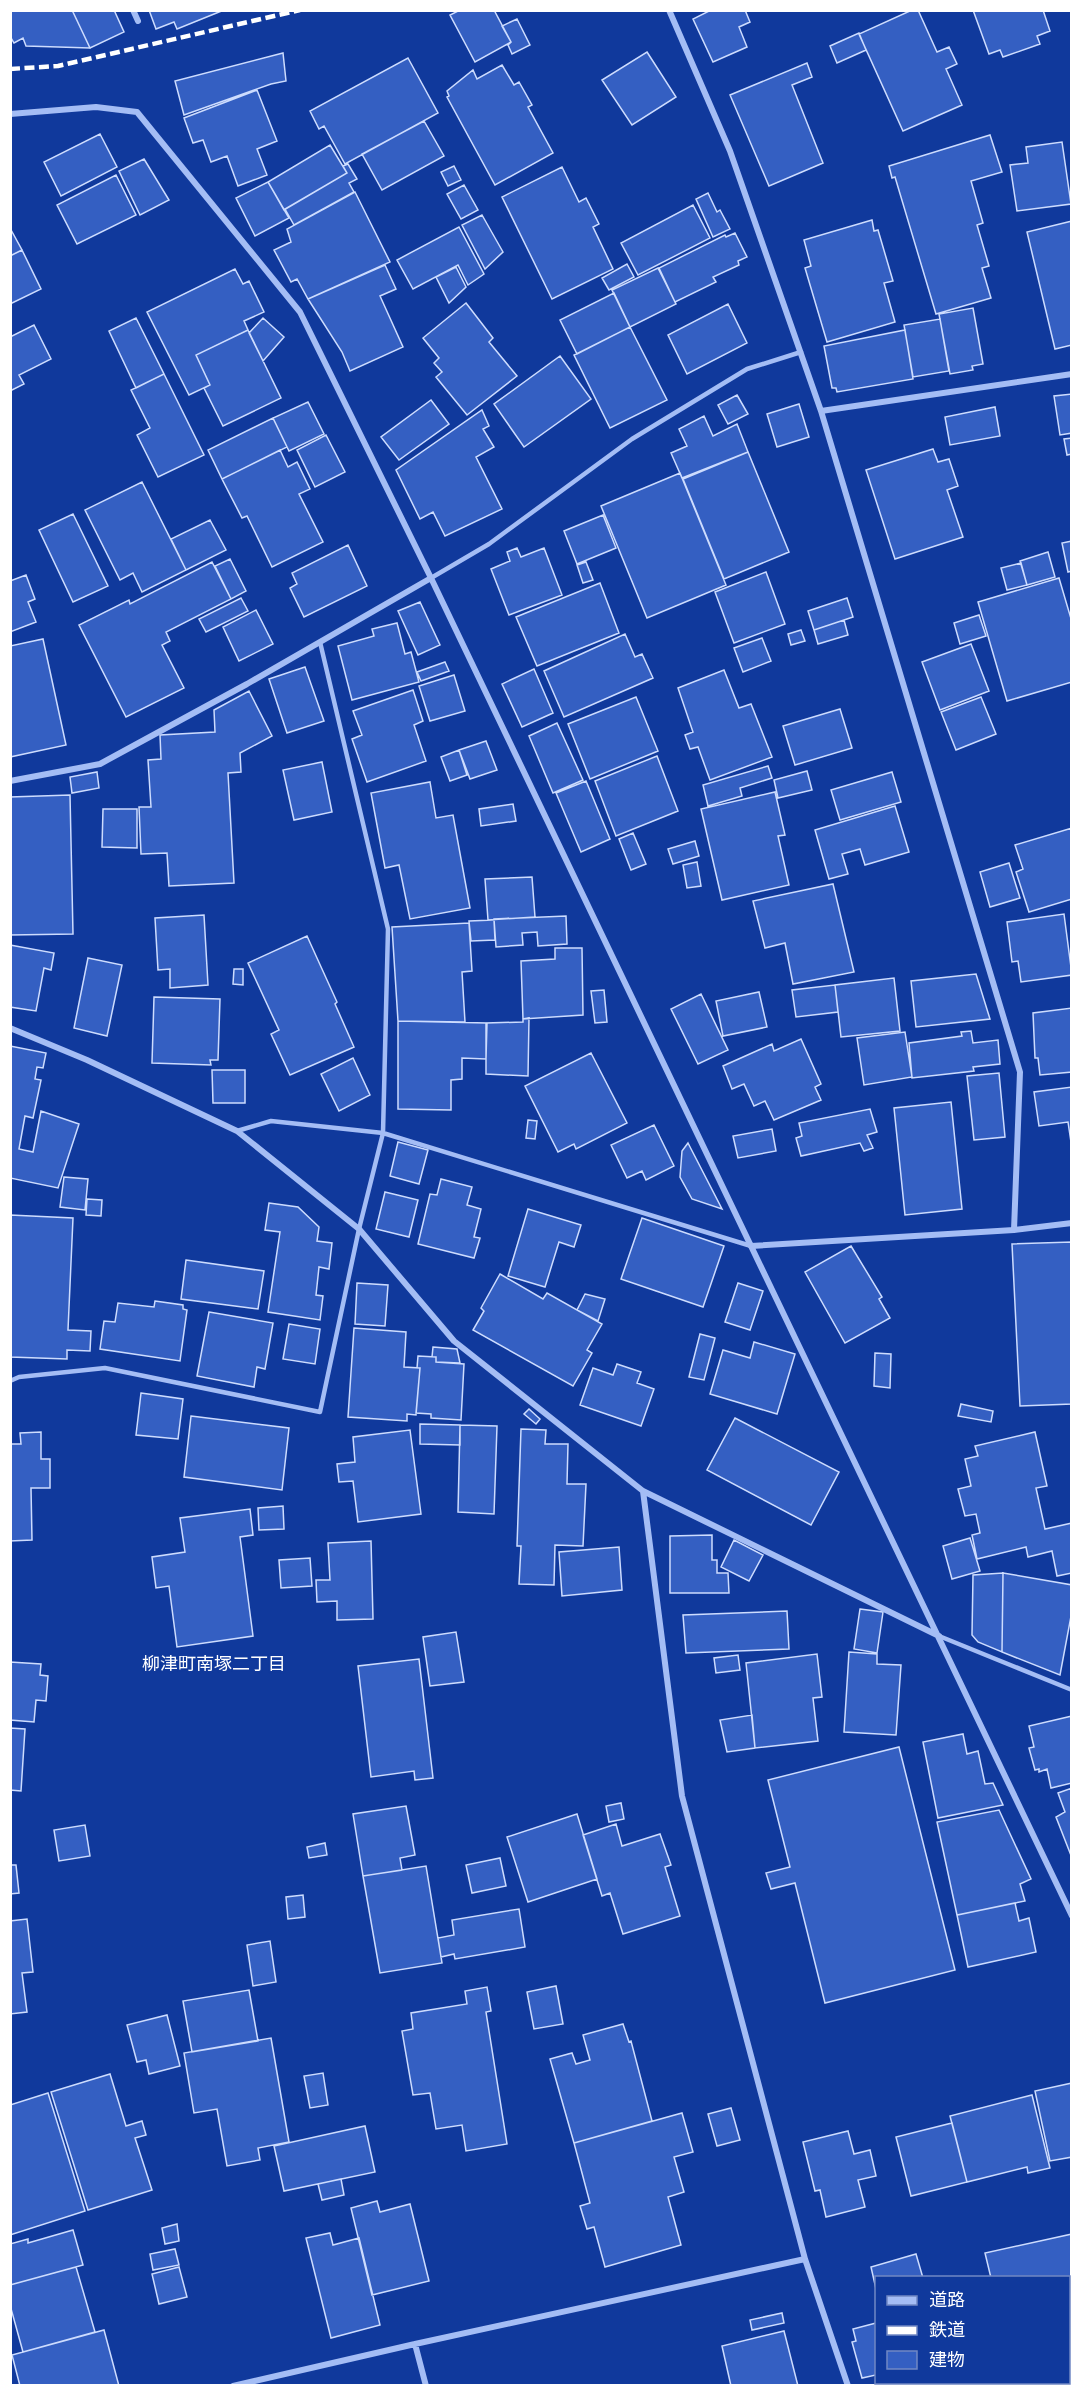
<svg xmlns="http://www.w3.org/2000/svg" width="1082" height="2396" font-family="'Fira Sans Condensed','Noto Sans JP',sans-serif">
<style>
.building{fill:#345fc2;stroke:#cddcfe;stroke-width:1.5}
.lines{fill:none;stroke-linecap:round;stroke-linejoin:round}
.service{stroke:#a4bdf5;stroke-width:4.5}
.minor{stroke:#a4bdf5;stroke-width:6}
.rail{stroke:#fff;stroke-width:4.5;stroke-dasharray:10 4.5;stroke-linecap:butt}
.labels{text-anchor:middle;stroke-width:4.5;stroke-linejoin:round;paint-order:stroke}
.neighbourhood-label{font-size:18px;fill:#fff;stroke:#10399c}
</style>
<rect width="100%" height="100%" fill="#10399c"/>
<path class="building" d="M10,10H72L90,48L26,46L23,38L14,43L10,36Z
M75,10H114L124,32L90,48L73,12Z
M149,10H224L177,29L174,22L156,29Z
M460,10H494L511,42L475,62L450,15Z
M711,10H745L750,22L739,27L747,47L713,62L693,19Z
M912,10H918L937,52L949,47L957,64L946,69L962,105L903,131L859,34Z
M973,10H1043L1050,31L1037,36L1040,44L1003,57L1000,50L989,54Z
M517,19L530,45L512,54L508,45L511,42L502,26Z
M859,33L866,50L837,63L830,46Z
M647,52L676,97L632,125L602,80Z
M283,53L286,81L271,84L184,115L175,81Z
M408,58L438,113L345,164L324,126L319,129L310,111Z
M807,63L812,77L792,85L823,163L769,186L730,95Z
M502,65L514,85L519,82L532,105L528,107L553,153L495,185L447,97L449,96L447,91L473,70L477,79Z
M257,90L277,141L257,149L267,175L238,186L227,156L211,162L203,140L193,143L184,118Z
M424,121L444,156L382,190L362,154Z
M100,134L117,167L61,196L44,162Z
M990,135L1002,172L971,181L983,223L977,225L989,266L982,268L991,298L936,314L895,177L892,178L889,166Z
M1062,142L1071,204L1017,211L1010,165L1028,163L1026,147Z
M330,145L347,173L284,210L268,182Z
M144,159L169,200L140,215L119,171Z
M348,164L357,179L349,183L354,192L294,225L285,209L347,173L343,166Z
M454,166L461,180L448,186L441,172Z
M562,167L579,202L586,198L599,224L593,227L613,269L552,299L502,197Z
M116,175L136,215L77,244L57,205Z
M268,182L289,218L255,236L236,198Z
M464,185L478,210L461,219L447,194Z
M355,192L390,262L308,299L297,279L291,282L274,250L291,242L287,229Z
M708,193L717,212L720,210L730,229L713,237L696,199Z
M693,205L710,238L638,275L621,243Z
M482,215L503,252L485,269L462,225Z
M872,220L874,231L878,230L893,281L884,283L895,322L827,342L805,268L811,266L804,240Z
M1072,221V345L1055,349L1027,232Z
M459,227L484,274L468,285L458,265L413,289L397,260Z
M10,228L22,250L10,256Z
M735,233L747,257L738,261L739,265L713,277L716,282L675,302L659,268L725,235L726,237Z
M22,250L41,289L10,304V256Z
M627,264L634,277L609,290L602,278Z
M385,265L396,289L380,296L403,347L350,371L342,352L308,299Z
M456,267L466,287L449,303L436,277Z
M658,268L676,304L630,327L612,290Z
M235,269L243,284L249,281L264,312L244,321L248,330L196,355L210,385L189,395L147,312Z
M614,293L630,327L577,354L560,320Z
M466,303L493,338L489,342L517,376L467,415L436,377L442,372L434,363L439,358L423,338Z
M728,304L747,343L687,374L668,335Z
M973,308L983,364L972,366L973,370L950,374L939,314Z
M136,318L164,374L136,388L109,331Z
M263,318L284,337L263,361L249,333Z
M940,319L949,371L913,377L904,325Z
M34,325L51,359L19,375L24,384L10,391V337Z
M630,327L667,400L610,428L574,355Z
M248,330L281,398L223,426L204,388L210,385L196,355Z
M905,330L913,379L837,392L836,388H832L824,346Z
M560,356L591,399L524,447L494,404Z
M164,374L204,455L158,477L137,435L150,428L131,390Z
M1072,394V433L1060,435L1054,396Z
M737,395L748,414L728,424L718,405Z
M431,400L449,424L399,460L381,437Z
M308,402L324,434L289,451L273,418Z
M799,404L809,437L777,447L767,414Z
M995,407L1000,436L950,445L945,417Z
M482,410L489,426L483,429L494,447L476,457L502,509L445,536L433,512L420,519L396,470Z
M704,416L713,436L737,424L748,452L682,478L671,453L687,446L679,429Z
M273,418L287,447L222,479L208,450Z
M326,435L345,472L315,487L297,450Z
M1072,438V454L1067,455L1064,439Z
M933,449L938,462L949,459L958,486L947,490L963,537L895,559L866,470Z
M280,450L288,467L297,462L310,489L299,494L323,542L272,567L247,516L242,518L222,479Z
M748,452L789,552L724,579L683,479Z
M680,473L726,585L647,618L601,506Z
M142,482L186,570L142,592L133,573L120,580L85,510Z
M73,514L108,586L73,602L39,530Z
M603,515L616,548L577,564L564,531Z
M210,520L226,550L186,570L171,539Z
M1072,541V571L1068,572L1062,543Z
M348,545L367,586L304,617L290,588L297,584L292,573Z
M517,548L521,557L544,548L562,595L509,615L491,569L510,561L507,552Z
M1048,552L1055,577L1027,585L1020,561Z
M230,559L246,591L231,599L215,566Z
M212,562L231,599L166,632L170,641L162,645L184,688L126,717L79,625L129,600L130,604Z
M586,562L593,580L583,583L577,565Z
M1021,563L1027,585L1007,590L1001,568Z
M766,572L785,624L734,643L715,592Z
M26,575L35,599L28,602L36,622L10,632V581Z
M1059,578L1072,622V682L1007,701L978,602Z
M600,583L619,633L537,666L516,617Z
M241,598L248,611L206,632L199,619Z
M847,598L853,617L814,630L808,611Z
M420,602L440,645L418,655L398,611Z
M256,610L273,644L239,661L223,627Z
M979,615L986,636L960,644L954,623Z
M844,620L848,635L818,644L814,630Z
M397,623L405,654L411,652L419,682L352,700L338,646L374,636L372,629Z
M801,630L805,641L791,645L788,634Z
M625,634L635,657L642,654L653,678L564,717L544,671Z
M762,638L771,661L743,672L734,648Z
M43,639L66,745L10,757V646Z
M971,644L989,691L940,710L922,662Z
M445,662L449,671L421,681L417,672Z
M305,667L324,721L287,733L269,679Z
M534,669L553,713L522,727L502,684Z
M724,670L739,708L751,704L772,757L710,780L698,747L690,749L685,735L693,732L678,688Z
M454,675L465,711L430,721L419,686Z
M413,690L423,721L414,725L426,761L367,782L352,739L362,735L353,711Z
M249,691L272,736L240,753L241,772L228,773L234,883L169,886L167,853L141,854L139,807H151L148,760L161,759L160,735L215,732L214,710Z
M636,697L658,751L590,779L568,724Z
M981,697L996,734L956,750L941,712Z
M840,709L852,748L795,765L783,726Z
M557,723L583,780L553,793L529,736Z
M486,741L497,770L470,779L459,750Z
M459,750L467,775L450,781L441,757Z
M657,756L678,811L616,836L595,781Z
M322,762L332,812L294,820L283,770Z
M768,766L772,778L740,788L742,796L708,806L703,785Z
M807,771L812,790L778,798L774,780Z
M97,772L99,788L72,793L70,777Z
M892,772L901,802L840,820L831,790Z
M586,781L610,839L581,852L556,793Z
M430,782L436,818L453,815L470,908L410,919L399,865L385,868L371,793Z
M775,792L785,835L778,836L789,885L722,900L701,809Z
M70,795L73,934L10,935V797Z
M513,804L516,821L481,826L479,809Z
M895,806L909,852L865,865L860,849L842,854L848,874L829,879L815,830Z
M103,809H137V848L102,847Z
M1072,828V899L1029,912L1016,872L1023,869L1015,845Z
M633,833L646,864L631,870L619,839Z
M695,841L699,856L673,864L668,849Z
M697,862L701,886L687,888L683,865Z
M1009,863L1020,898L990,907L980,872Z
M532,877L535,917L488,920L485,879Z
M833,884L854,972L793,984L785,943L765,948L753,901Z
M1064,914L1072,975L1021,982L1018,961L1012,962L1007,922Z
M204,915L208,985L170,988V969L158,970L155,918Z
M566,916L567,944L538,946L537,932L522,933L523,945L496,947L494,919Z
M494,920L495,940L471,941L469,921Z
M469,923L472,971L462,972L465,1022L398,1021L392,927Z
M307,936L337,1002L335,1004L354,1047L290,1075L271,1034L279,1030L248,963Z
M10,945L54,953L51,970L44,968L36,1011L10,1007Z
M555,948H582L583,1015L523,1019L521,961L555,959Z
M88,958L122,965L107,1036L74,1028Z
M234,969H243V985L233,984Z
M976,974L990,1019L916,1027L911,981Z
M894,978L900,1031L841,1037L835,985Z
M835,985L838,1012L796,1017L792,990Z
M604,990L607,1022L595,1023L591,991Z
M759,992L767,1027L723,1036L716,1001Z
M701,994L728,1050L698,1064L671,1009Z
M154,997L220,999L218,1060H210L211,1065L152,1063Z
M1072,1008V1072L1040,1075L1038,1058H1035L1033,1013Z
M529,1018L528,1076L486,1074V1023L523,1022V1019Z
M398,1021L487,1023L486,1059L462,1058V1079L451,1080V1110L398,1109Z
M971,1031L973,1043L998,1040L1000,1064L973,1067L974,1071L912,1078L909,1043L962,1036L961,1032Z
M905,1032L912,1077L864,1085L857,1038Z
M801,1039L821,1084L815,1087L821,1100L774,1120L765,1101L754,1106L744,1084L732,1089L723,1066L772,1044L774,1051Z
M10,1046L46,1053L43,1068L37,1067L35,1079L41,1080L33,1118L25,1116L19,1149L33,1152L41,1111L79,1124L58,1188L10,1178Z
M591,1053L627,1123L576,1149L574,1144L558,1152L525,1086Z
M353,1058L370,1095L339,1111L321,1074Z
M212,1070H245V1103H213Z
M999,1073L1005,1137L974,1140L967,1076Z
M1072,1087V1149L1068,1122L1039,1126L1034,1092Z
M951,1102L962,1209L905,1215L894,1108Z
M870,1109L877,1132L867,1135L873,1148L864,1151L860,1143L801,1156L796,1138L802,1136L799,1123Z
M528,1120L537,1121L535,1139L526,1138Z
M654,1125L674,1166L646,1180L642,1171L627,1178L611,1145Z
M772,1129L776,1151L738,1158L733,1136Z
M398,1142L428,1150L419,1184L390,1176Z
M688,1143L722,1209L692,1199L680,1177L682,1151Z
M64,1177L88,1179L85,1210L60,1207Z
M441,1179L472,1187L467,1205L481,1209L474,1237L480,1238L474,1258L418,1244L430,1194L437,1195Z
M385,1192L418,1200L409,1237L376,1229Z
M87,1199L102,1200L101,1216L86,1215Z
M269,1203L298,1207L319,1227L317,1241L332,1243L329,1269L319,1267L316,1295L323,1296L320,1320L268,1312L280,1232L265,1230Z
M528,1209L581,1225L574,1247L559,1242L545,1287L508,1276Z
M10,1215L73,1218L68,1330L91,1331L90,1351L67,1350V1359L10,1357Z
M642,1218L724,1246L703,1307L621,1279Z
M1072,1242V1404L1020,1406L1012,1244Z
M851,1246L882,1297L879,1299L890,1318L845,1343L805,1272Z
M186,1260L264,1271L258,1309L181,1299Z
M500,1274L543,1299L547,1293L602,1324L587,1350L592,1353L573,1386L473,1330L484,1311L481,1308Z
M357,1283L388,1285L385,1326L355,1324Z
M738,1283L763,1291L750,1330L725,1322Z
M585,1294L605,1299L598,1321L577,1310Z
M155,1301L183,1305V1309L187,1310L180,1361L100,1349L104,1321L115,1322L118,1303L154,1307Z
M209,1312L273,1323L265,1369L257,1367L254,1387L197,1376Z
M289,1324L320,1329L315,1364L283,1359Z
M354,1328L406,1332L404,1367L420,1368L416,1415L407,1414V1421L348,1417Z
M700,1334L715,1338L704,1380L689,1377Z
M754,1342L795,1354L777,1414L710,1394L723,1350L750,1358Z
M433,1347L457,1349L460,1363L436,1362V1357H432Z
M875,1353L891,1354L890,1388L874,1386Z
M418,1356L436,1357V1362L464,1364L461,1420L431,1418V1414L416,1413L420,1368H417Z
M617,1364L641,1372L637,1383L654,1389L641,1426L580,1405L593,1368L613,1375Z
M141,1393L183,1399L178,1439L136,1435Z
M961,1404L993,1411L991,1422L958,1416Z
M529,1409L540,1419L536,1424L524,1414Z
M191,1416L289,1428L282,1490L184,1477Z
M735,1418L839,1472L811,1525L707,1470Z
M420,1424L460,1425V1445L420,1444Z
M460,1425L497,1426L494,1514L458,1512Z
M521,1429L546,1430L545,1444H568L567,1484H586L583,1546L555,1545L554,1585L519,1584L521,1546H517Z
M410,1430L421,1514L358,1522L353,1481L339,1482L337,1464L355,1462L353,1437Z
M41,1432V1459H50V1488H31L32,1540L10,1541V1444H21L20,1433Z
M1035,1432L1047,1486L1036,1488L1045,1529L1072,1523V1573L1057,1576L1052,1551L1028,1557L1026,1547L977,1559L972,1535L980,1533L976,1514L965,1516L958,1489L971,1486L965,1459L978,1456L975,1446Z
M283,1506L284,1529L259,1530L258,1508Z
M250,1509L253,1535L240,1537L253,1636L177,1647L169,1586L156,1588L152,1557L185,1552L180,1518Z
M712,1535V1560H717V1573H728L729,1593H670V1536Z
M970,1538L980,1571L952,1579L943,1546Z
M734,1540L763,1555L749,1581L721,1567Z
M371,1541L373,1619L337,1620V1601L317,1602L316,1580H330L328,1543Z
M619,1547L622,1590L562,1596L559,1552Z
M310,1558L312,1586L281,1588L279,1560Z
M1003,1573L1002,1652L978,1642L972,1635L973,1575Z
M1003,1573L1072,1585V1611L1060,1675L1002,1652Z
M860,1609L883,1612L877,1653L854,1649Z
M787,1611L789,1649L686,1653L683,1615Z
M456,1632L464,1682L430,1686L423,1637Z
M849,1652L877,1654V1664L901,1665L896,1735L844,1732Z
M817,1654L822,1697L813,1698L818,1741L755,1748L746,1663Z
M738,1655L740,1670L716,1673L714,1658Z
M419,1659L433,1778L415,1780L414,1771L371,1777L358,1666Z
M10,1662L41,1664L40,1675L48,1676L46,1701L36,1700L34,1722L10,1720Z
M752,1715L755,1748L727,1752L720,1720Z
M1072,1716V1783L1051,1788L1047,1769L1039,1772V1769L1035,1770L1029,1748L1034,1747L1029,1726Z
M10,1728L25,1729L21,1791L10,1790Z
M963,1734L967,1754L978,1751L985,1784L993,1783L1003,1805L938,1818L923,1742Z
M899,1747L955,1970L825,2003L795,1883L771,1889L766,1873L790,1867L768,1780Z
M1072,1788V1858L1056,1817L1065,1812L1058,1793Z
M621,1803L624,1819L609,1822L606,1806Z
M406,1806L415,1855L400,1858L402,1870L363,1876L353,1814Z
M999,1810L1031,1879L1020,1884L1025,1901L957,1915L937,1822Z
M577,1814L597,1879L528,1902L507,1837Z
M616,1824L622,1846L660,1834L671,1865L665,1867L680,1916L623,1934L610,1893L602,1896L583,1835Z
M85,1825L90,1856L59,1861L54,1830Z
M325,1843L327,1855L309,1858L307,1847Z
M500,1858L506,1886L472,1893L466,1865Z
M10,1865H16L19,1893L10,1894Z
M426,1866L442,1963L380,1973L363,1876Z
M303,1895L305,1917L288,1919L286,1897Z
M1015,1903L1019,1921L1029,1918L1036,1952L968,1967L957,1915Z
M519,1909L525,1947L455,1959L454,1954L441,1957L438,1938L454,1935L452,1920Z
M27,1919L33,1972L22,1973L27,2012L10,2014V1921Z
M270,1941L276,1982L253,1986L247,1945Z
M556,1986L563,2024L534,2029L527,1992Z
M487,1987L491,2011L486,2012L507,2144L466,2151L462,2125L436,2129L430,2093L413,2095L402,2031L413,2029L411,2013L467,2004L465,1991Z
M249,1990L258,2041L192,2052L183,2001Z
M167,2015L180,2066L149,2074L146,2060L137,2062L127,2025Z
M623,2024L629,2042L631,2041L652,2121L574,2143L550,2059L572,2053L576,2064L590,2060L583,2035Z
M271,2038L289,2142L258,2148L260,2160L227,2166L217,2109L194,2113L184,2053Z
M323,2073L328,2105L310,2108L304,2076Z
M110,2074L126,2126L142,2121L146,2135L135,2138L152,2190L88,2210L51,2092Z
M1072,2083V2157L1050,2161L1035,2091Z
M48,2093L85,2211L10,2235V2105Z
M1032,2095L1050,2168L1028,2173L1027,2167L967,2182L950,2116Z
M731,2108L740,2140L717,2146L708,2114Z
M682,2113L693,2152L674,2157L684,2192L668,2197L681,2245L605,2267L594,2227L587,2229L580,2206L590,2203L574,2143Z
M952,2123L967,2182L911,2196L896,2137Z
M365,2126L375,2172L284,2191L274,2146Z
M848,2131L854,2154L870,2150L876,2176L858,2180L865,2207L826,2217L820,2190L815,2191L803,2142Z
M341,2179L344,2195L322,2200L318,2184Z
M377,2201L380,2212L410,2204L429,2281L372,2295L351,2208Z
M177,2224L179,2241L165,2244L162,2228Z
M73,2230L83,2265L10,2285V2244L28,2239V2243Z
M330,2233L333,2245L359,2238L380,2325L331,2338L306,2238Z
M1072,2234V2341L1068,2342V2278H991L985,2253Z
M175,2249L179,2265L153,2270L150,2254Z
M916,2254L923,2278H876V2289L871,2267Z
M76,2267L95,2332L23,2352L10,2305V2285Z
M179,2267L187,2297L159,2304L152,2274Z
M782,2313L784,2323L752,2330L750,2320Z
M876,2323V2375L862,2378L852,2342L856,2341L853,2329Z
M104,2330L119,2386H20L12,2355Z
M784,2331L798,2386H731L722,2346Z"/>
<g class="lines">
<path class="service" d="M431,578L489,544L632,439L747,369L801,352
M237,1131L271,1121L383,1133L751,1246
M10,1381L19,1377L105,1368L320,1412L359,1229L383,1133L388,929L320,642
M939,1636L1072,1690"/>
<path class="minor" d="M133,10L138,21
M669,10L730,151L821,411L1020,1072L1014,1230
M10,114L96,107L137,112L300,312L431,578L1072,1916
M821,411L1072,374
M10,781L100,764L247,684L431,578
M10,1028L87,1060L237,1131L359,1229L454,1341L643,1491L939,1636
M751,1246L1014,1230L1072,1223
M643,1491L682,1796L805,2259L848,2386
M415,2344L426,2386
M233,2386L415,2344L805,2259"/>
<path class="rail" d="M10,69L58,66L300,10"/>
</g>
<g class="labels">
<g class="neighbourhood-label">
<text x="214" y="1670">柳津町南塚二丁目</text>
</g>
</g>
<rect width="1082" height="2396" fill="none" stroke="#ffffff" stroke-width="24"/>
<rect x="875" y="2276" width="195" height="108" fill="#10399c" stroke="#7088c4" stroke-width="1.5"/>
<rect x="887" y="2296" width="30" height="9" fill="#a4bdf5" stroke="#7088c4" stroke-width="1.5"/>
<text x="929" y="2306" font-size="18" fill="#ffffff">道路</text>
<rect x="887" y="2326" width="30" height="9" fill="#ffffff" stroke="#7088c4" stroke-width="1.5"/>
<text x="929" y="2336" font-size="18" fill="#ffffff">鉄道</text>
<rect x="887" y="2351" width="30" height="18" fill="#345fc2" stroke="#7088c4" stroke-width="1.5"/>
<text x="929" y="2366" font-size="18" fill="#ffffff">建物</text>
</svg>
